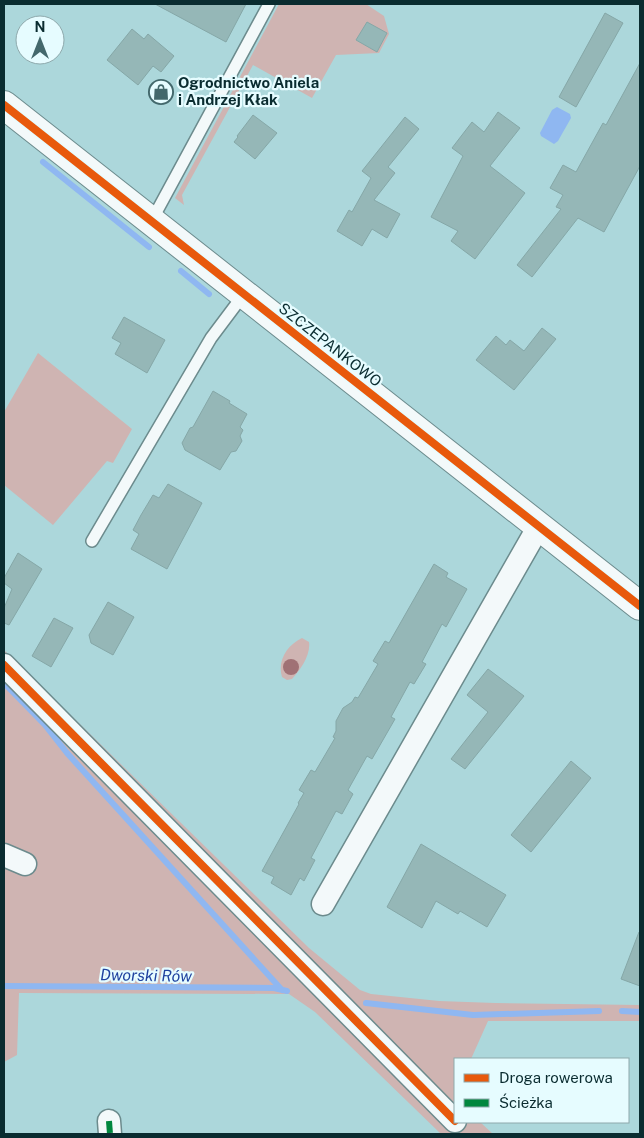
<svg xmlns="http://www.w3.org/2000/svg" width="644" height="1138" font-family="'Public Sans',sans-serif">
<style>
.green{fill:#cfb4b2}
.water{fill:#8fb7f1}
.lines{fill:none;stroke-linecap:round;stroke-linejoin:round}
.stream{stroke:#8fb7f1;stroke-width:6}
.building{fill:#95b7b7;stroke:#85a7a7}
.service-casing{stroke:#6c8b8d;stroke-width:14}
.minor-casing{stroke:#6c8b8d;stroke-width:25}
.tertiary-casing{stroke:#6c8b8d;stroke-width:30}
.service{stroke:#f3f9fa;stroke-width:11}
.minor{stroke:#f3f9fa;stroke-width:22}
.tertiary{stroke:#f3f9fa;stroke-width:28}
.quiet{stroke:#00873e;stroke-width:6;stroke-dasharray:12 6;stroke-linecap:butt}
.cycleway-casing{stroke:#e6fcff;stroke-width:11}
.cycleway{stroke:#e8590c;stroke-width:8}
.tree{fill:#a07175}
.labels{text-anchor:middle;stroke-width:4.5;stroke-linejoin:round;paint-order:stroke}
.poi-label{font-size:15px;font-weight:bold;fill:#0a2c30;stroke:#e6fcff;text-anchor:start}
.street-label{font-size:15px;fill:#0a2c30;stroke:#e6fcff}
.water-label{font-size:16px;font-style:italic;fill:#1f429f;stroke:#e6fcff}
</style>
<rect width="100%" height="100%" fill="#acd7db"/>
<path class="green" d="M279,4H366L384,16L389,34L379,53L336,55L312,98L253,65L182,195L184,205L175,198Z
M38,353L132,429L113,463L107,461L53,525L4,485V412Z
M302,638L309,642C311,655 300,670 292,679L287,680L282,677C277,661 287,645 302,638Z
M4,650L309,948L360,990L371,994L439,1001L495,1003L640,1005V1021H488L471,1059H455V1122H480L493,1134H441L315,1012L289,994L19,993L17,1055L4,1062Z"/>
<path class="water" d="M557,107L570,114L571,118L558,141L554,144L541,136L540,133L552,110Z"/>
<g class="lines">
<path class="stream" d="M43,162L149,247
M181,271L209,294
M4,683L45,725L67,753L282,990
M4,986L274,988L287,991
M366,1003L473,1015L599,1011
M622,1011L640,1012"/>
</g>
<path class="building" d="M155,4H246L226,42Z
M605,13L623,23L576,107L559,97Z
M367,22L387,33L377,52L356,40Z
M132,29L144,39L148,34L174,56L161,72L153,66L138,85L107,60Z
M640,63V166L604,232L578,218L532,277L517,265L561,209L556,207L563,195L550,188L563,165L576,172L603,123L606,125Z
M498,112L520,128L490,166L525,193L475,259L451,241L458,231L431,217L463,156L452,148L472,122L484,132Z
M253,115L277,133L255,159L234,142L238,137L237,136Z
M405,117L419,129L388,167L395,173L374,200L400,214L387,238L372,229L362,246L337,231L349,210L352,212L371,178L362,171Z
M124,317L165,340L147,373L115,354L121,343L112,338Z
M542,328L556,339L514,390L476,360L496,336L506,345L510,340L524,351Z
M213,391L230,401L229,403L247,414L240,427L243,430L240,436L242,441L236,451L231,452L220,470L185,450L182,443L190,428L193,427Z
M168,484L202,503L167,569L131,549L139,534L133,530L141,515L153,495L159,498Z
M18,553L42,569L9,625L4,623V608L12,589L4,583V578Z
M434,564L448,573L446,577L467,589L446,627L442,624L422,662L426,664L414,684L410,682L391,717L395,719L372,759L367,756L348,790L353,794L342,814L336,811L311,858L315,860L304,881L300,878L291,895L271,883L274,877L262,871L299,804L298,803L304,793L299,790L311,770L315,772L335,738L333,737L336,731V721L343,708L352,702L355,697L358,698L378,664L373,661L385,641L389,643Z
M108,602L134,617L113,655L91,643L89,635Z
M54,618L73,628L51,667L32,656Z
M488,669L524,696L465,769L451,759L488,712L467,695Z
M571,761L591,778L531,852L511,835Z
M421,844L506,895L487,927L460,911L458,914L436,901L422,928L387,907Z
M639,932H640V986L621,979Z"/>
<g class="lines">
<defs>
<path id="service" d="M151,222L269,4
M92,541L211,338L244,294"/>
<path id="minor" d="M4,665L455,1121
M4,855L25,864
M323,904L539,526
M109,1121L110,1134"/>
<path id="tertiary" d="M4,105L640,606"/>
</defs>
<use href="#service" class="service-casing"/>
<use href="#minor" class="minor-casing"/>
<use href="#tertiary" class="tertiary-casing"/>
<use href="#service" class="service"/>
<use href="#minor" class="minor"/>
<use href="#tertiary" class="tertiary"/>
<path class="quiet" d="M109,1121L110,1134"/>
<defs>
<path id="cycleway" d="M4,105L640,606
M4,665L455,1121"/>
</defs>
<use href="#cycleway" class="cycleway-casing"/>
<use href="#cycleway" class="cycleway"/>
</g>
<circle class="tree" cx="291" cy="667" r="8"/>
<defs>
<symbol id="shop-ring" viewBox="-11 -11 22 22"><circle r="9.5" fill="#e6fcff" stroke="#43686c" stroke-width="1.5"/><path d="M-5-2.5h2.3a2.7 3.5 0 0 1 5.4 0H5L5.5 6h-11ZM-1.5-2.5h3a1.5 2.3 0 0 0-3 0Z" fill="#43686c"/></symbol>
</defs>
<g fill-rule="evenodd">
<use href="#shop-ring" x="147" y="78" width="28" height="28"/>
</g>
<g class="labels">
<g class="poi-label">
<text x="178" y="88">Ogrodnictwo Aniela<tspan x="178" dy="17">i Andrzej Kłak</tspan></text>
</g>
<g class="street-label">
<text transform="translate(330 345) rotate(38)" y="5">SZCZEPANKOWO</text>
</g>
<g class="water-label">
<text transform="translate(146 975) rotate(1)" y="6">Dworski Rów</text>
</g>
</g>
<rect width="644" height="1138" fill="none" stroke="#0a2c30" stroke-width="10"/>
<rect x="454" y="1058" width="175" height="65" fill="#e6fcff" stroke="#8ea9ac"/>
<rect x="464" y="1074" width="25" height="8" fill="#e8590c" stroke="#8ea9ac"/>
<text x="499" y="1083" font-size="15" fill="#0a2c30">Droga rowerowa</text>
<rect x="464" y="1099" width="25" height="8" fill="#00873e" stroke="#8ea9ac"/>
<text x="499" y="1108" font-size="15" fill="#0a2c30">Ścieżka</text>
<g transform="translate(40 40)"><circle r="24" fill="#e6fcff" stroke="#8ea9ac"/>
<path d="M0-4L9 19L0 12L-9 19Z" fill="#43686c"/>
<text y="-8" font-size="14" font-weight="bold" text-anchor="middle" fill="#0a2c30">N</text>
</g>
</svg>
